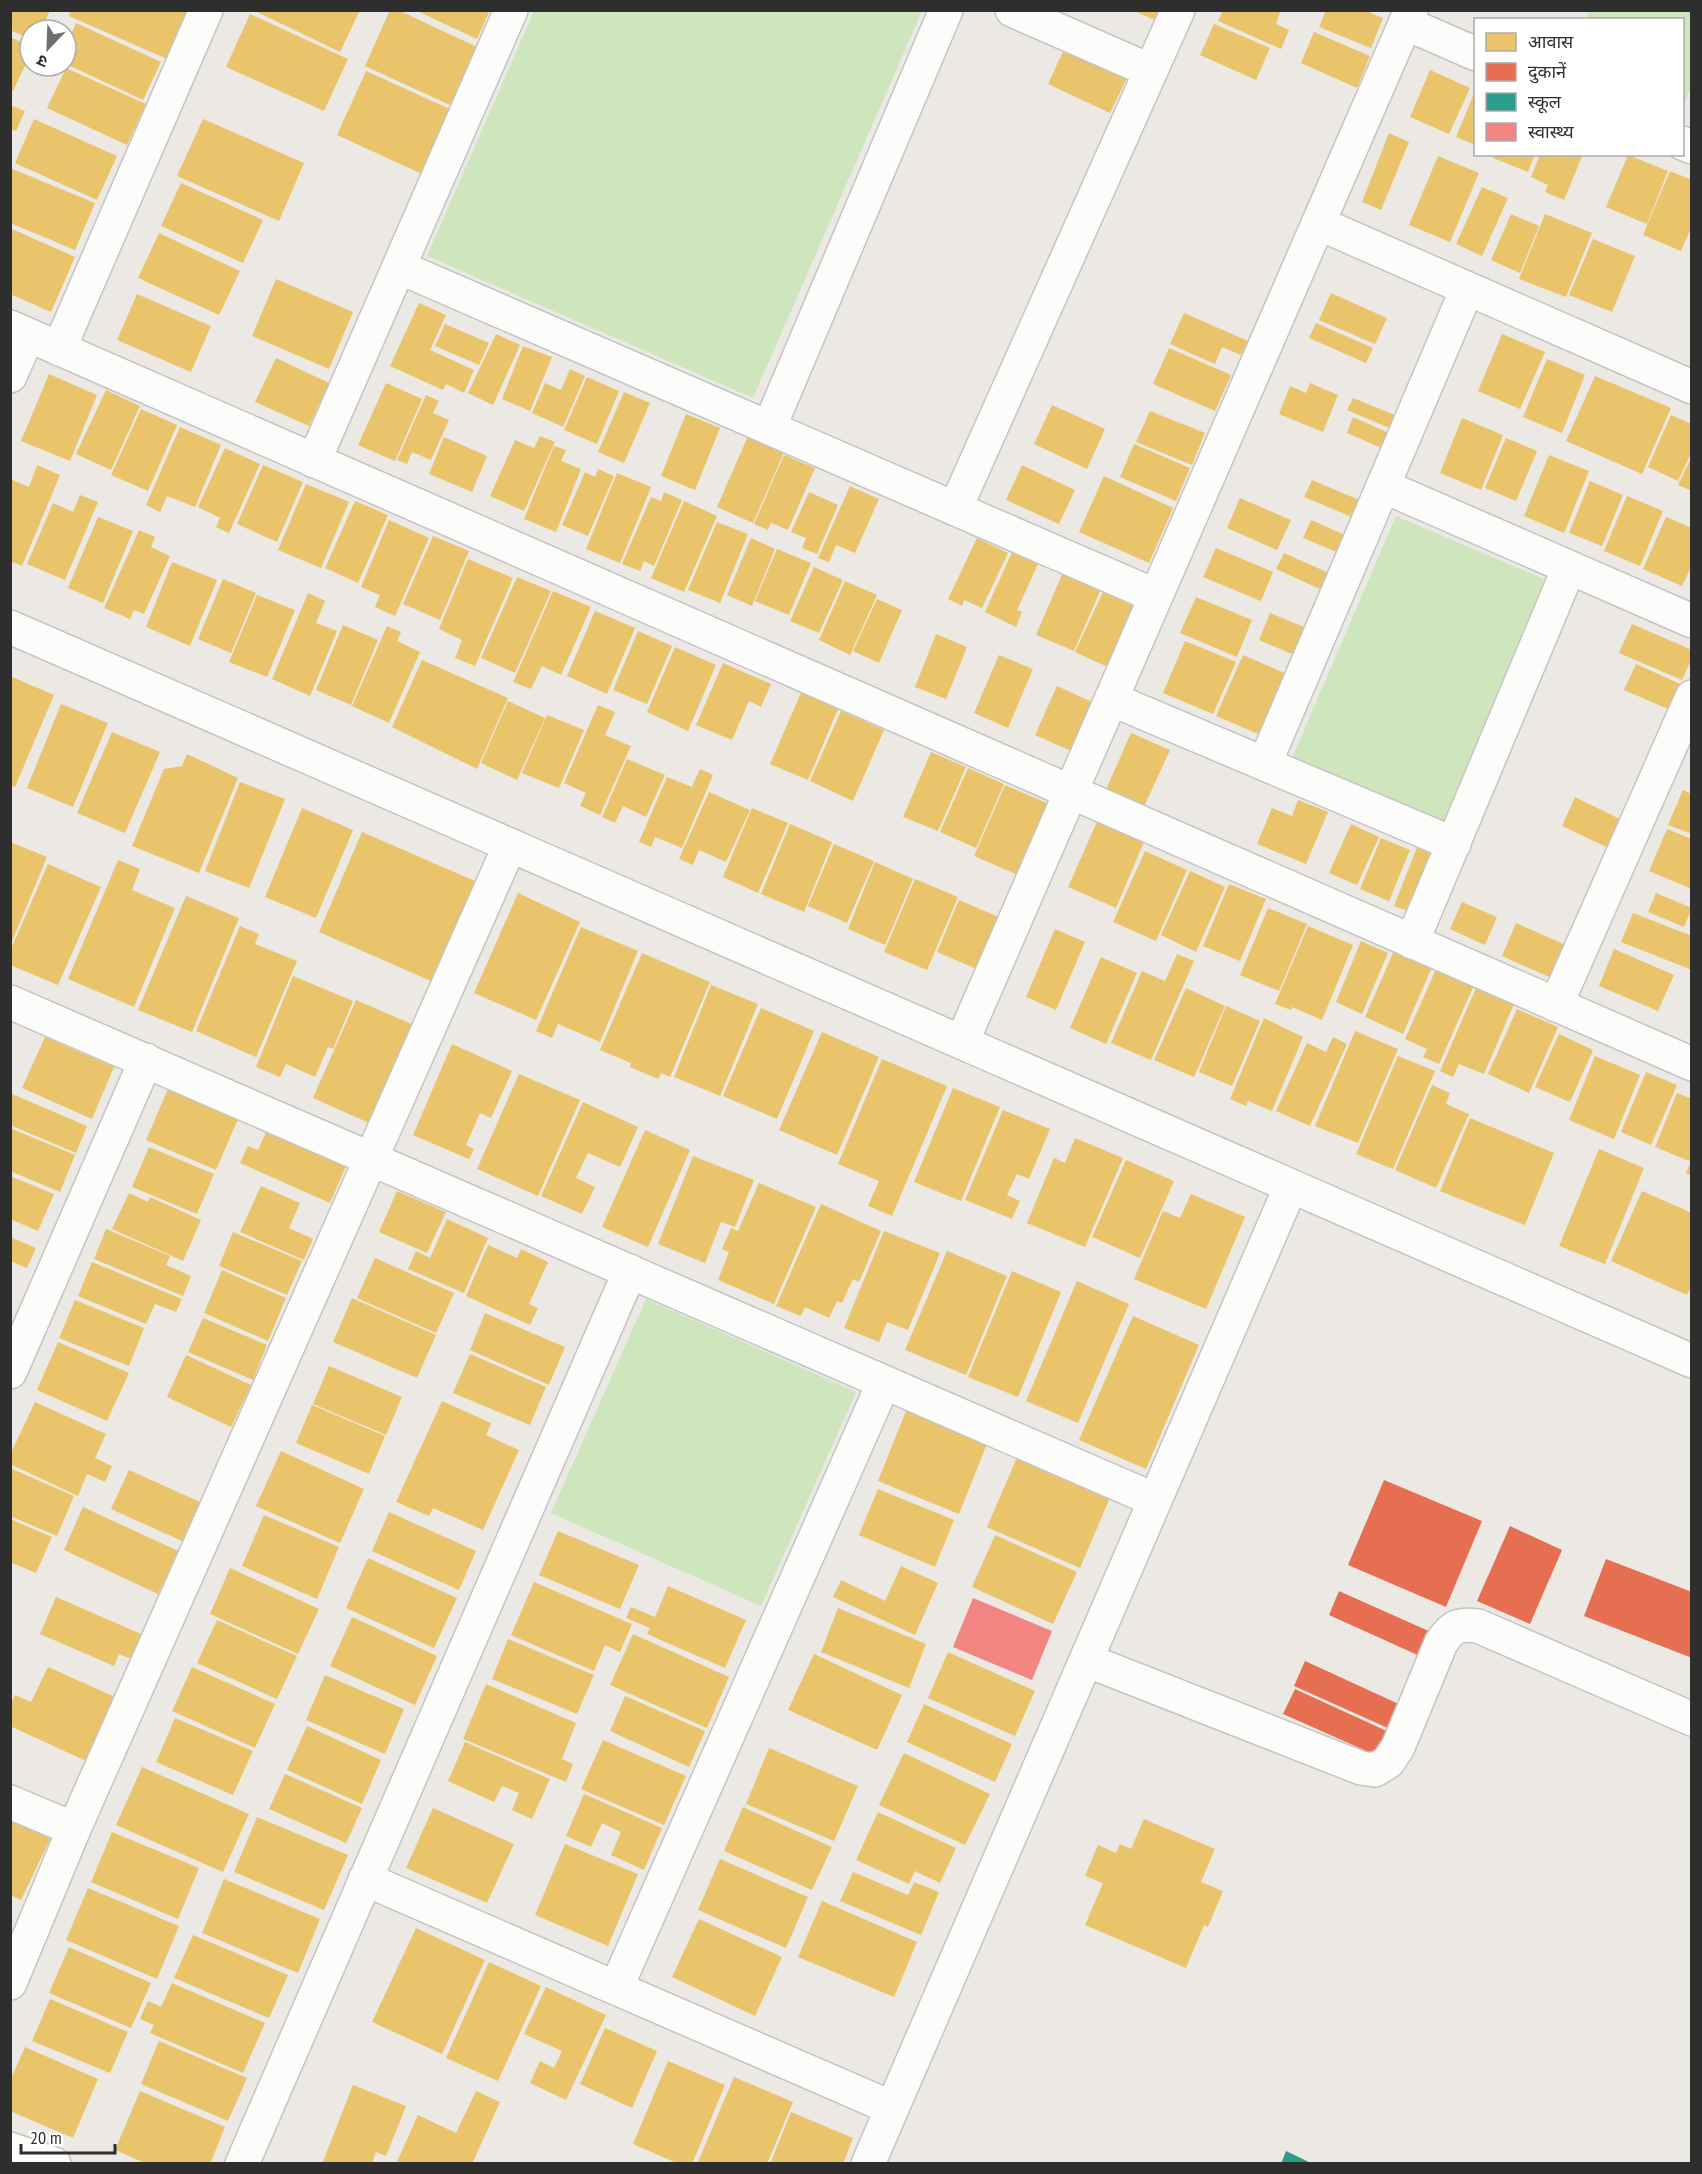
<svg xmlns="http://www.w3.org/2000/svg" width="1702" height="2174" font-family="'PT Sans Narrow','Noto Sans Devanagari',sans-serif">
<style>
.green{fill:#cee6be}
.homes{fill:#e9c46a}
.shops{fill:#e76f51}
.schools{fill:#2a9d8f}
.health{fill:#f28482}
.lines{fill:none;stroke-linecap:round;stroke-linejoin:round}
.street-casing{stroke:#c5c4c5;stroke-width:36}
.street{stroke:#fcfcfb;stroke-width:33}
</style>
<rect width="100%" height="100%" fill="#ece8e4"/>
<path class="green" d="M534,11H922L753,398L427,256Z
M1590,11H1691V86L1683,107L1682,20L1586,19Z
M1396,516L1546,580L1443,823L1292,758Z
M646,1299L856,1392L761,1606L551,1513Z"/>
<path class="homes" d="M10,10H50L42,30H30V39L10,30Z
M71,10H188L167,59L69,16Z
M257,10H360L340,52L257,12Z
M390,10H398L477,47L450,105L365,66Z
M415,10H490L477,39Z
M1132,10H1162L1157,21Z
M1223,10H1276L1280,12L1276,24L1289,30L1281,49L1218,21Z
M1326,10H1364L1383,18L1371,48L1319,27Z
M250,14L348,59L324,111L226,67Z
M76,23L161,62L143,100L66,64V46Z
M1214,24L1270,48L1256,80L1200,55Z
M1314,32L1370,56L1357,88L1301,63Z
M10,37L30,46V55L13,91L10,90Z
M1066,45L1129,74L1110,113L1048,84Z
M66,68L146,104L127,145L47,108Z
M1430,70L1470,88L1449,134L1410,117Z
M366,71L452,110L422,174L337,135Z
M1475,91H1476V145L1456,137Z
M10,105L25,111L16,131L10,129Z
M34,119L117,156L97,200L15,163Z
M203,119L304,163L279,221L177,176Z
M1389,133L1409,142L1381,210L1362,202Z
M1494,154H1535L1528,172L1493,158Z
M1540,154H1583L1564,200L1545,192L1548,185L1531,177Z
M1628,155L1668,171L1647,224L1606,207Z
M1438,156L1479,173L1450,242L1409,225Z
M10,168L95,203L75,250L10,223Z
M1670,171L1692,180V226L1681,251L1643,235Z
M181,183L263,220L243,263L161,226Z
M1482,187L1508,198L1482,256L1456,244Z
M1511,214L1539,226L1520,273L1491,260Z
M1545,214L1592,233L1566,297L1519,279Z
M10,228L75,257L51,312L10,294Z
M159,233L240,271L219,315L138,278Z
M1593,239L1635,256L1612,312L1569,295Z
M276,279L353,312L329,369L252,336Z
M1331,293L1387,318L1375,344L1319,320Z
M137,294L211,326L191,372L117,340Z
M419,303L446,315L430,350L474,370L464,393L446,384L443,390L390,366Z
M1184,313L1248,341L1241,355L1222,347L1215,364L1170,344Z
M1316,323L1373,348L1366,363L1309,338Z
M445,324L489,343L479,365L435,346Z
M496,334L520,345L493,405L468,393Z
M1502,334L1545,352L1520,409L1478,391Z
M523,346L552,357L530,411L502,399Z
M1169,348L1231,375L1215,411L1153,384Z
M276,358L329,383L309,426L255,402Z
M1547,359L1585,375L1562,433L1523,417Z
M570,369L585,376L563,427L532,413L545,383L561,390Z
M49,374L97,395L70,461L21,441Z
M1595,376L1671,408L1642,474L1566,441Z
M587,377L619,391L597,444L564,430Z
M386,383L422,399L395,461L358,445Z
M1310,383L1338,395L1323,432L1279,414L1290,386L1306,393Z
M106,390L140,406L111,470L76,454Z
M624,392L650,403L624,463L598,452Z
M426,395L439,401L433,413L449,420L431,460L412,452L407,464L397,460Z
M1353,398L1407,420L1401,433L1347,410Z
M1052,405L1105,429L1087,469L1034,444Z
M141,409L177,425L148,491L111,475Z
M1150,411L1205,433L1192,465L1136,442Z
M686,414L720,428L695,490L661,476Z
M1671,415L1692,424V451L1678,481L1648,467Z
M1353,417L1400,438L1393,453L1347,433Z
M1462,418L1503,435L1481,490L1440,473Z
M180,427L221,445L195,507L167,496L160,512L146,505Z
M540,436L555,442L524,511L490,496L515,440L534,448Z
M748,436L784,452L753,523L717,507Z
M444,437L487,456L472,492L429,474Z
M1506,438L1537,451L1516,501L1485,488Z
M1134,444L1190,468L1176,501L1120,477Z
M554,446L566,450L561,461L581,469L556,532L524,519Z
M225,448L260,464L229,533L216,527L220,518L198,507Z
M784,455L815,468L788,530L771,523L768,530L754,524Z
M1549,455L1589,471L1564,533L1524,516Z
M1692,456V491L1678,485Z
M37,465L60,475L22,566L10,561V479L29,487Z
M263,465L303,482L277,542L237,524Z
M1022,465L1075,490L1059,524L1006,500Z
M598,469L614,476L588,536L562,525L585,472L595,477Z
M617,473L651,487L620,563L586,549Z
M1104,476L1173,508L1149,563L1079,532Z
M1312,480L1371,505L1364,522L1304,497Z
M1590,481L1623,495L1602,546L1569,533Z
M306,484L349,502L321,568L278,550Z
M850,486L879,499L855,553L836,545L829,562L818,558Z
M664,492L682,500L654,566L644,561L640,571L622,564L651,497L661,501Z
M809,492L838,505L817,554L802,548L806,538L791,532Z
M80,495L98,502L65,580L27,564L53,503L73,512Z
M1627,496L1663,511L1640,566L1604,551Z
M1240,498L1291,520L1277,550L1227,528Z
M355,501L388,515L358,583L325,568Z
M684,501L717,516L684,592L651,578Z
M98,517L133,531L103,603L68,588Z
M1666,517L1692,528V565L1682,586L1643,569Z
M389,520L429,538L395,616L375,607L380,595L361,587Z
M1311,520L1354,539L1346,556L1303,538Z
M717,522L748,534L720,603L688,590Z
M139,530L155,537L151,547L170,556L144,614L134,610L130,619L104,608Z
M433,536L469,551L440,620L403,604Z
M751,538L775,549L752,606L727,595Z
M977,538L1008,553L982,608L964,600L962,606L948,599Z
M1216,548L1273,572L1261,601L1203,577Z
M777,549L811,563L789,615L755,601Z
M1013,550L1039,562L1017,610L1022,612L1016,627L985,612Z
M1284,553L1329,573L1322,590L1276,569Z
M468,559L513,578L475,666L455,658L462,640L439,629Z
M172,562L217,580L190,646L146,627Z
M814,567L843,580L819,633L790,621Z
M1063,572L1101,589L1074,651L1036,635Z
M517,577L551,591L515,673L481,658Z
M223,579L256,593L231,653L198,639Z
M845,581L877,595L850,655L819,640Z
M553,591L591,607L561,675L542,666L531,689L513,682Z
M1103,592L1138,608L1110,668L1075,652Z
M308,593L325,601L316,623L337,631L310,696L272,679Z
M257,595L295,610L267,677L229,662Z
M1196,597L1252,620L1237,657L1180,633Z
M877,599L902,610L879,663L853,651Z
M595,611L635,628L607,694L567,676Z
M1270,613L1311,630L1299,657L1259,640Z
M1632,624L1692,650V658L1682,680L1619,653Z
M343,625L378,640L351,705L316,690Z
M387,626L401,632L397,641L420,652L389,723L352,706Z
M638,631L672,646L647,704L613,690Z
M936,634L967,647L946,699L915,687Z
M1185,641L1236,662L1213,714L1163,693Z
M675,647L716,665L688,731L647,712Z
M999,655L1033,669L1008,728L974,713Z
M1243,655L1296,678L1270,739L1216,716Z
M422,660L508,698L477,769L392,727Z
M723,663L771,684L761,707L749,701L732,740L696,725Z
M1636,664L1687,687L1675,712L1624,690Z
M10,676L54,695L15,787L10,785Z
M1057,686L1092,702L1071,751L1035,735Z
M801,693L838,709L808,780L770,764Z
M508,701L545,718L517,780L481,763Z
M61,704L108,723L73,807L27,788Z
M598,705L615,712L605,735L631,746L600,815L580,806L586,793L564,783Z
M841,711L884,730L853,801L810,781Z
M547,715L584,730L559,788L522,773Z
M112,732L160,752L125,833L77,813Z
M1131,733L1170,750L1142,811L1104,794Z
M931,752L966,767L938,831L903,817Z
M187,754L238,778L199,873L132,846L164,769L182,766Z
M627,759L665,775L646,817L623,806L615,823L602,817Z
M968,768L1004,784L976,848L940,832Z
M700,769L713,775L682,848L655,837L651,847L639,842L667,777L692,787Z
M240,782L285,799L249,888L205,871Z
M1005,785L1049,804L1018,875L974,856Z
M1683,790L1692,794V834L1668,825Z
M709,792L750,810L726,862L699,850L693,865L679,859Z
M1575,797L1628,823L1615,851L1562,826Z
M1298,800L1328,812L1306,864L1257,844L1272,808L1292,816Z
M302,808L353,830L316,918L265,897Z
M752,808L788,823L758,893L723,877Z
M1097,822L1144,842L1116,908L1068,887Z
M790,824L832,842L804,912L761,894Z
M1351,824L1379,837L1357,885L1329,873Z
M1667,829L1692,839V889L1649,871Z
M362,832L484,885L440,985L319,932Z
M1381,838L1410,850L1389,901L1360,889Z
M10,842L47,857L11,944H10Z
M834,844L874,861L847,923L808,906Z
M1418,845L1435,852L1411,912L1394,906Z
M1145,851L1187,870L1156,941L1113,922Z
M118,860L140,869L132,890L175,908L134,1007L68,979Z
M875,862L913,879L885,945L848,929Z
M48,864L101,887L58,985L10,965V951Z
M1190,871L1225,887L1196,952L1161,935Z
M915,879L958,897L927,970L884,952Z
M1229,884L1266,899L1240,961L1203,946Z
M518,893L580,922L536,1020L474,993Z
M1656,893L1692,908L1684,927L1648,912Z
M186,896L239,918L192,1032L138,1010Z
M959,900L1001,918L979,970L937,952Z
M1462,902L1497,917L1485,945L1450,929Z
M1268,908L1307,924L1279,991L1240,975Z
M1633,913L1692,936V970L1621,942Z
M1516,923L1570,947L1556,980L1502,956Z
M240,926L259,934L255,944L297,961L256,1057L196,1031Z
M1308,926L1353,945L1322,1020L1292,1007L1291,1010L1275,1004Z
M581,927L638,951L600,1042L558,1024L552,1038L536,1031Z
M1055,929L1085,942L1056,1010L1026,997Z
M1361,941L1388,953L1362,1014L1336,1002Z
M1614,949L1674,975L1658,1011L1599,986Z
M1394,951L1432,967L1403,1034L1365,1017Z
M642,953L710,982L670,1077L661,1073L658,1079L630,1067L631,1063L600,1050Z
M1177,954L1194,961L1151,1060L1111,1043L1142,971L1165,981Z
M1101,957L1137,973L1106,1044L1070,1028Z
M1437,967L1475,983L1439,1064L1423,1057L1427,1049L1405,1039Z
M293,976L353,1001L333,1049L328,1047L315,1077L286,1064L280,1077L256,1067Z
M711,985L758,1004L720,1096L674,1077Z
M1186,988L1225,1006L1194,1077L1154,1060Z
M1476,988L1514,1004L1484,1074L1459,1064L1453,1077L1440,1071Z
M356,1000L421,1028L378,1127L313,1098Z
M1226,1006L1260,1021L1232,1086L1199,1072Z
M761,1008L814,1031L777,1119L723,1096Z
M1517,1009L1558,1027L1529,1093L1488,1074Z
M1264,1018L1303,1037L1272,1111L1248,1101L1246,1106L1230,1099Z
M1355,1031L1398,1049L1358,1143L1315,1126Z
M822,1032L879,1057L837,1155L779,1130Z
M1559,1034L1593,1050L1570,1102L1535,1087Z
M45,1037L114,1067L92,1119L22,1088Z
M1333,1037L1347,1044L1310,1126L1276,1111L1307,1043L1326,1052Z
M452,1044L512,1071L491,1118L480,1113L466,1145L474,1149L469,1159L413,1135Z
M1398,1056L1435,1071L1393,1169L1356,1154Z
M1595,1056L1640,1075L1614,1139L1569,1120Z
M882,1059L947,1086L892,1216L868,1206L879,1181L838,1164Z
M1646,1072L1677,1085L1651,1145L1621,1132Z
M519,1074L580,1100L538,1196L477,1169Z
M1432,1085L1450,1093L1446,1104L1469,1114L1436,1188L1395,1170Z
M953,1088L1000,1107L961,1201L914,1182Z
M168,1089L238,1119L216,1170L146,1140Z
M1677,1093L1692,1099V1155L1689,1161L1655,1147Z
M12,1094L87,1126L76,1153L10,1125Z
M583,1102L638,1127L620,1167L588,1153L576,1178L595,1187L582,1214L541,1196Z
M1003,1110L1050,1129L1029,1179L1017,1174L1007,1195L1020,1201L1012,1219L965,1200Z
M1470,1118L1554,1153L1525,1225L1440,1191Z
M270,1123L350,1157L330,1203L240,1163L248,1146L258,1150Z
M10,1128L75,1155L60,1192L10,1171Z
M645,1130L690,1150L648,1247L602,1227Z
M1075,1138L1123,1158L1085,1247L1027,1223L1054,1158L1065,1163Z
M149,1147L214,1174L197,1214L132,1187Z
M1599,1149L1644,1168L1605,1264L1559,1246Z
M693,1156L754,1180L735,1227L721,1222L705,1263L658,1244Z
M1126,1160L1174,1181L1140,1258L1092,1237Z
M1691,1160H1692V1176L1686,1173Z
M10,1176L54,1194L38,1231L10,1219Z
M759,1183L816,1207L774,1304L718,1280L729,1252L722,1249L731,1228L738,1231Z
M261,1186L300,1203L289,1228L313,1239L304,1260L240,1232Z
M397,1191L446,1212L427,1253L379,1232Z
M1642,1191L1692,1213V1285L1687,1295L1611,1261Z
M129,1193L148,1202L150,1197L201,1220L183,1261L112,1229Z
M1191,1194L1245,1217L1206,1309L1134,1279L1163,1211L1180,1218Z
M821,1204L881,1231L859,1282L853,1279L842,1303L837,1301L829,1318L805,1307L801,1316L776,1306Z
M447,1219L488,1238L464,1293L408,1269L416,1251L430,1258Z
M106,1229L170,1256L166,1265L191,1276L183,1296L94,1259Z
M884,1231L940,1253L908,1330L887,1322L879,1342L844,1328Z
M233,1232L302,1261L287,1295L219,1266Z
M10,1237L36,1248L27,1268L10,1261Z
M488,1245L517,1258L521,1249L548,1262L529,1304L538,1308L530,1325L466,1296Z
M947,1251L1007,1276L966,1375L905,1350Z
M375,1258L454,1293L436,1333L357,1298Z
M92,1262L182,1299L176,1312L155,1304L146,1324L78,1296Z
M222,1270L286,1298L268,1341L204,1313Z
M1012,1271L1061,1292L1018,1397L968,1377Z
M1077,1281L1129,1304L1078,1423L1026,1401Z
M352,1298L436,1335L417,1378L333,1342Z
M75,1300L144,1328L129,1366L59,1338Z
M485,1313L565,1347L549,1385L470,1350Z
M1133,1316L1199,1345L1146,1469L1079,1440Z
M203,1318L267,1345L253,1380L188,1352Z
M58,1342L129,1373L107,1421L37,1390Z
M470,1354L546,1387L530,1425L453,1393Z
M186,1355L251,1385L231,1427L167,1397Z
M329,1366L402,1397L386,1435L313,1404Z
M442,1401L491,1423L486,1435L519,1450L483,1530L433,1508L429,1516L396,1502Z
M35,1402L106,1434L95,1458L112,1466L105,1482L87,1474L78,1496L10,1464V1455Z
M312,1405L385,1436L369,1474L296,1443Z
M906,1411L987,1444L959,1514L878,1481Z
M281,1451L364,1489L340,1543L256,1506Z
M1019,1453L1112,1493L1080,1568L987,1527Z
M10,1468L74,1496L57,1536L10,1516Z
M129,1470L200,1502L182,1541L111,1509Z
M878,1489L954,1520L935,1567L859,1535Z
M83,1507L178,1551L158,1594L64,1550Z
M389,1512L476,1551L459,1590L372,1551Z
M264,1515L339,1547L317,1599L242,1566Z
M10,1519L52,1537L36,1573L10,1562Z
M558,1531L639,1565L620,1609L539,1575Z
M995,1535L1077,1572L1053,1624L972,1587Z
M368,1558L457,1598L434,1648L346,1608Z
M901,1566L938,1583L915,1635L833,1597L841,1580L885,1601Z
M230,1568L319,1609L298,1654L210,1614Z
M534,1582L632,1624L620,1652L605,1645L594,1671L511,1635Z
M668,1586L746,1620L725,1668L647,1634L650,1628L626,1618L631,1607L655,1617Z
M56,1597L141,1634L131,1659L119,1654L114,1666L40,1634Z
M838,1608L926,1644L909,1688L821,1652Z
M352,1617L437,1656L415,1705L330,1666Z
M217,1620L297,1656L277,1699L197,1663Z
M633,1634L729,1677L707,1728L610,1685Z
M508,1639L594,1675L577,1714L492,1679Z
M948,1652L1035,1691L1015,1736L928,1698Z
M814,1654L902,1695L877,1750L788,1710Z
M48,1667L115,1697L86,1761L10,1726V1705L15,1695L31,1702Z
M192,1667L275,1704L255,1748L172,1711Z
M325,1675L404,1709L385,1754L306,1720Z
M486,1684L576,1723L562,1759L573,1764L566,1782L463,1739Z
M625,1696L705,1731L689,1767L610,1731Z
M924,1704L1012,1744L995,1782L907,1742Z
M175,1718L253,1751L233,1795L156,1762Z
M307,1726L381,1760L362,1804L287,1770Z
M603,1740L686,1776L664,1825L581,1789Z
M465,1742L550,1779L532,1819L512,1810L519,1793L502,1786L494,1802L448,1781Z
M769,1748L858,1786L834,1841L746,1804Z
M904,1753L990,1794L965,1845L879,1805Z
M142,1767L249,1814L223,1872L116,1825Z
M285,1774L362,1808L346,1843L269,1809Z
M584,1794L662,1828L644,1870L611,1855L621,1832L602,1823L591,1847L566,1836Z
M743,1807L832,1847L812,1890L724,1851Z
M433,1808L514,1844L487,1903L406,1868Z
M878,1812L956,1848L940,1883L915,1871L909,1884L856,1860Z
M10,1815L52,1835L21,1900L10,1895Z
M257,1817L348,1855L324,1910L234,1872Z
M1144,1819L1215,1849L1201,1882L1223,1891L1208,1927L1204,1925L1186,1968L1085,1925L1103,1883L1085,1876L1098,1845L1116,1853L1120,1844L1131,1849Z
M112,1832L199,1868L178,1919L91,1882Z
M565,1844L638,1874L608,1946L535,1915Z
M720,1859L808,1897L786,1948L698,1910Z
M853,1872L908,1895L914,1882L939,1892L921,1935L840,1901Z
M224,1879L320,1919L298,1973L202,1933Z
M88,1888L179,1926L157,1979L66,1940Z
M822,1901L917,1942L894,1997L798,1957Z
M699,1919L782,1957L755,2016L672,1977Z
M416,1928L485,1960L442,2054L372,2022Z
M193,1935L288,1975L269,2018L174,1978Z
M69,1947L151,1983L131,2028L49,1993Z
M489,1962L541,1986L498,2081L446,2058Z
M172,1983L265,2023L243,2073L150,2033L154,2025L140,2019L148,2001L161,2007Z
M546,1987L606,2015L566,2100L530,2083L540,2061L554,2068L562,2051L524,2034Z
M50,1999L128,2032L110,2073L32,2041Z
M605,2028L657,2051L632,2108L580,2084Z
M159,2041L247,2078L228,2121L141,2084Z
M25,2047L98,2079L73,2138L10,2111V2081Z
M668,2061L725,2085L692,2164H679L633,2144Z
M734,2077L793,2102L767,2164H697Z
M353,2085L406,2106L386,2156L376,2152L372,2164H322Z
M140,2091L225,2127L210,2164H147L115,2150Z
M476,2091L500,2102L472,2164H396L418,2115L456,2133Z
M791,2112L853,2138L843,2164H770Z"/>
<path class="shops" d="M1384,1480L1482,1521L1446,1607L1348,1565Z
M1510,1526L1562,1550L1530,1624L1477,1601Z
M1606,1559L1692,1592V1658L1584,1616Z
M1339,1591L1433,1633L1422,1657L1329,1615Z
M1305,1661L1401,1705L1390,1729L1294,1686Z
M1295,1689L1391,1733L1380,1757L1283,1714Z"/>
<path class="schools" d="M1286,2151L1313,2164H1281Z"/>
<path class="health" d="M973,1598L1052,1631L1032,1680L953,1647Z"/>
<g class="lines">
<defs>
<path id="street" d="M1012,10L1151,71
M1405,23L1476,54
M1682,143L1692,147
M1318,223L1692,387
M399,267L1156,596
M10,327L1692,1064
M59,349L206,10
M10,376L28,335
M769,428L946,10
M314,461L511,10
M1383,486L1692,621
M955,509L1178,10
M10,627L1692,1361
M1111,699L1454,844
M1265,763L1467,289
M1412,942L1569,568
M10,1002L1155,1500
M1556,1005L1692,697
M962,1042L1411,10
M10,1372L146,1060
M1086,1660L1361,1768L1375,1770L1388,1762L1398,1747L1441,1643C1453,1625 1458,1624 1478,1626L1692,1719
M10,1802L74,1829
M365,1879L892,2108
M10,1983L74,1829L510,845
M616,1988L884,1382
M10,2149L54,2164
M242,2164L630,1271
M868,2164L1291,1186"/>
</defs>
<use href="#street" class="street-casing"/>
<use href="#street" class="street"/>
</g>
<rect width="1702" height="2174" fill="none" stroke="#2e2e2e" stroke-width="24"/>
<rect x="1474" y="18" width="210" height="138" fill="#ffffff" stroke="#ababab" stroke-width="1.5"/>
<rect x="1486" y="33" width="30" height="18" fill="#e9c46a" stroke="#ababab" stroke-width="1.5"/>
<text x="1528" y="48" font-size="18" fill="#2e2e2e">आवास</text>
<rect x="1486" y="63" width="30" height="18" fill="#e76f51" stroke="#ababab" stroke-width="1.5"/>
<text x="1528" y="78" font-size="18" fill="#2e2e2e">दुकानें</text>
<rect x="1486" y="93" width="30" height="18" fill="#2a9d8f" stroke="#ababab" stroke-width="1.5"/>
<text x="1528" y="108" font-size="18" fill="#2e2e2e">स्कूल</text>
<rect x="1486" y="123" width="30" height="18" fill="#f28482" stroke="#ababab" stroke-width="1.5"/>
<text x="1528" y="138" font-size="18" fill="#2e2e2e">स्वास्थ्य</text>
<g transform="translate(48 48) rotate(203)"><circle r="28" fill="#ffffff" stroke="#ababab" stroke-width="1.5"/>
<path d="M0-4.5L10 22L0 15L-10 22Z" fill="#706f6e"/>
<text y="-9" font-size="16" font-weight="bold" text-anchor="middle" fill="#2e2e2e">उ</text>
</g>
<path d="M21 2144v9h94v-9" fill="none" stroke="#2e2e2e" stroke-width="3"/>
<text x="30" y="2144" font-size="18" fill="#2e2e2e" stroke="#ffffff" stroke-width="4.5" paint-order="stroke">20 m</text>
</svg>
